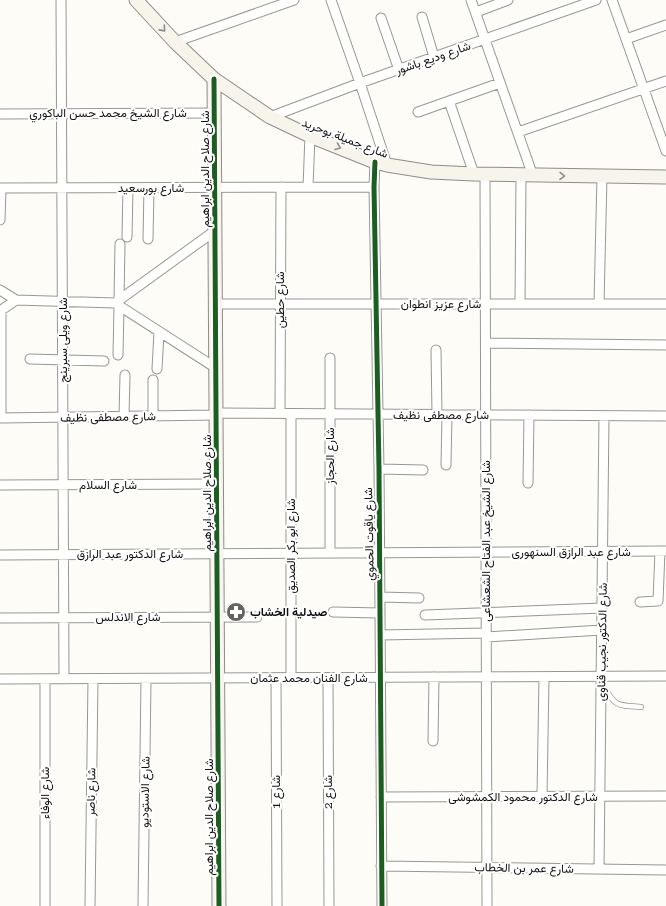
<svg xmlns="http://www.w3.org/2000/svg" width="666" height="906" font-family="'Roboto Serif',Vazirmatn,serif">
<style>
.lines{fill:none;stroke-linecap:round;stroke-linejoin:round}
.lane-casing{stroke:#979795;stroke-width:6}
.street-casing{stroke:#979795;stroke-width:11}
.secondary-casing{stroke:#8e8d8b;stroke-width:15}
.lane{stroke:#fffffe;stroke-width:4.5}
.street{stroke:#fffffe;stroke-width:9}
.secondary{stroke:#f6f4eb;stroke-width:13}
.cycleway-casing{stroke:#fff;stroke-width:8}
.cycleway{stroke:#1b5e20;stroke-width:5}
.oneway{stroke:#8f8e89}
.labels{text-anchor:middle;stroke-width:4;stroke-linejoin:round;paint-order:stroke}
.street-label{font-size:12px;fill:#111;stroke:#fff}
.poi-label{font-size:12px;font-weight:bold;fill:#111;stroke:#fff;text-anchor:start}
</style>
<rect width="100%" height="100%" fill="#fdfcf7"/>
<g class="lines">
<defs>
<path id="lane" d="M602,685C617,707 615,705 641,707"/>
<path id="street" d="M61,0L64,679
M331,0L360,83L387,165
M471,0L533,176
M612,0L666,151
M476,12L508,0
M422,17L434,57
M381,18L399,70
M626,39L666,25
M175,42L294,0
M449,101L474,174
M418,112L500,83
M0,114L215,113
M270,117L360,83L596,0
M518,132L666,81
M375,162L374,187L379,469L382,906
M485,175L487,906
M308,187L310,136
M0,188L374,187
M0,220L1,188
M127,237L128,188
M148,239L149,188
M0,290L16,300L115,303L216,368
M119,300L120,244
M115,303L216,230
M216,304H666
M520,304L521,176
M599,304L602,176
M1,310V418
M0,311L16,300
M486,343L666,345
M436,350L437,414
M118,355L119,306
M330,358V553
M30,359L104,361
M157,369L159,332
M217,413L666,416
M280,413L281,187
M291,414V678
M124,416L125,375
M153,416V380
M0,418L217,415
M446,465L447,415
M379,469L423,470
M528,483L529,415
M0,485L217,484
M0,555L666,551
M380,597L419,598
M640,602L658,601L660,551
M333,612L380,613
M425,615L602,608
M0,618L257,617
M380,635L486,633
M486,637L602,630
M276,678L277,906
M328,678L329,906
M0,679L666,676
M433,741L434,677
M381,797L666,796
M542,797L544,677
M381,866L666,870
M599,869L604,416
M45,906V679
M90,906L93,679
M143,906L146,679"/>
<path id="secondary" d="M136,0L175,42L214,79L270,117L310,136L375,162L387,165L431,172L474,174L666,177
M214,79L219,906"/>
</defs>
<use href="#lane" class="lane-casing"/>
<use href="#street" class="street-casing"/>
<use href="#secondary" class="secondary-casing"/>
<use href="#lane" class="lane"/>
<use href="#street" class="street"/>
<use href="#secondary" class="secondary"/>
<defs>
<path id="cycleway" d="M214,79L219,906
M375,162L374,187L379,469L382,906"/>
</defs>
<use href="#cycleway" class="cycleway-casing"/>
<use href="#cycleway" class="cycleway"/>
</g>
<defs><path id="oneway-chevron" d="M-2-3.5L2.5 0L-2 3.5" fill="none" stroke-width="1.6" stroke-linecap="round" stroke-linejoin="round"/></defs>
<g class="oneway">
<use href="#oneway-chevron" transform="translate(163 29) rotate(48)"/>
<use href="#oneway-chevron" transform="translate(338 147) rotate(21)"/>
<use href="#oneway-chevron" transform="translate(562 176) rotate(1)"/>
</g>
<defs>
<symbol id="pharmacy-disc" viewBox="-11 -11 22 22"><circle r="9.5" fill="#646362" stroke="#fff"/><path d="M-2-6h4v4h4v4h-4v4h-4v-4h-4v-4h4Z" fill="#fff"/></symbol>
</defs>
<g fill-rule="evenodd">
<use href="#pharmacy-disc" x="225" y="601" width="22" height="22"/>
</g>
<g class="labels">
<g class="street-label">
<text transform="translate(433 58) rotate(-19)" y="4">شارع وديع باشور</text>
<text x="108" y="117">شارع الشيخ محمد حسن الباكوري</text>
<text transform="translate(345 138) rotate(21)" y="4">شارع جميلة بوحريد</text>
<text transform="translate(205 169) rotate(-90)" y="4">شارع صلاح الدين ابراهيم</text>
<text x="151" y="192">شارع بورسعيد</text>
<text transform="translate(280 300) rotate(-90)" y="4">شارع حطين</text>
<text x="441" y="308">شارع عزيز انطوان</text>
<text transform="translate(63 340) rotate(-90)" y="4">شارع ويلى سبرينج</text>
<text x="441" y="419">شارع مصطفى نظيف</text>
<text transform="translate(108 417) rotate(-1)" y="4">شارع مصطفى نظيف</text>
<text transform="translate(330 456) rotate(-90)" y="4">شارع الحجاز</text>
<text x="108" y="489">شارع السلام</text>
<text transform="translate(207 493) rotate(-90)" y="4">شارع صلاح الدين ابراهيم</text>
<text transform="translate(369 534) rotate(-91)" y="4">شارع ياقوت الحموي</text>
<text transform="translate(486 541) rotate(-90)" y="4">شارع الشيخ عبد الفتاح الشعشاعى</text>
<text transform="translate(291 546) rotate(-90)" y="4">شارع ابو بكر الصديق</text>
<text x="571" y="556">شارع عبد الرازق السنهورى</text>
<text x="130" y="558">شارع الدكتور عبد الرازق</text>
<text x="128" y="621">شارع الاندلس</text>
<text transform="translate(602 642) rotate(-89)" y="4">شارع الدكتور نجيب قناوى</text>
<text x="309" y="682">شارع الفنان محمد عثمان</text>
<text transform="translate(91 792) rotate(-89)" y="4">شارع ناصر</text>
<text transform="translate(145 792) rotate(-89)" y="4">شارع الاستوديو</text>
<text transform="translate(276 792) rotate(-90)" y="4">شارع 1</text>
<text transform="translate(328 792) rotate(-90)" y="4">شارع 2</text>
<text transform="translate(45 793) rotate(-90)" y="4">شارع الوفاء</text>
<text x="523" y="801">شارع الدكتور محمود الكمشوشى</text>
<text transform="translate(209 817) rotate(-90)" y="4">شارع صلاح الدين ابراهيم</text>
<text transform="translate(524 868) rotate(1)" y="4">شارع عمر بن الخطاب</text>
</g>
<g class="poi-label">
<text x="250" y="616">صيدلية الخشاب</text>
</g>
</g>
</svg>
